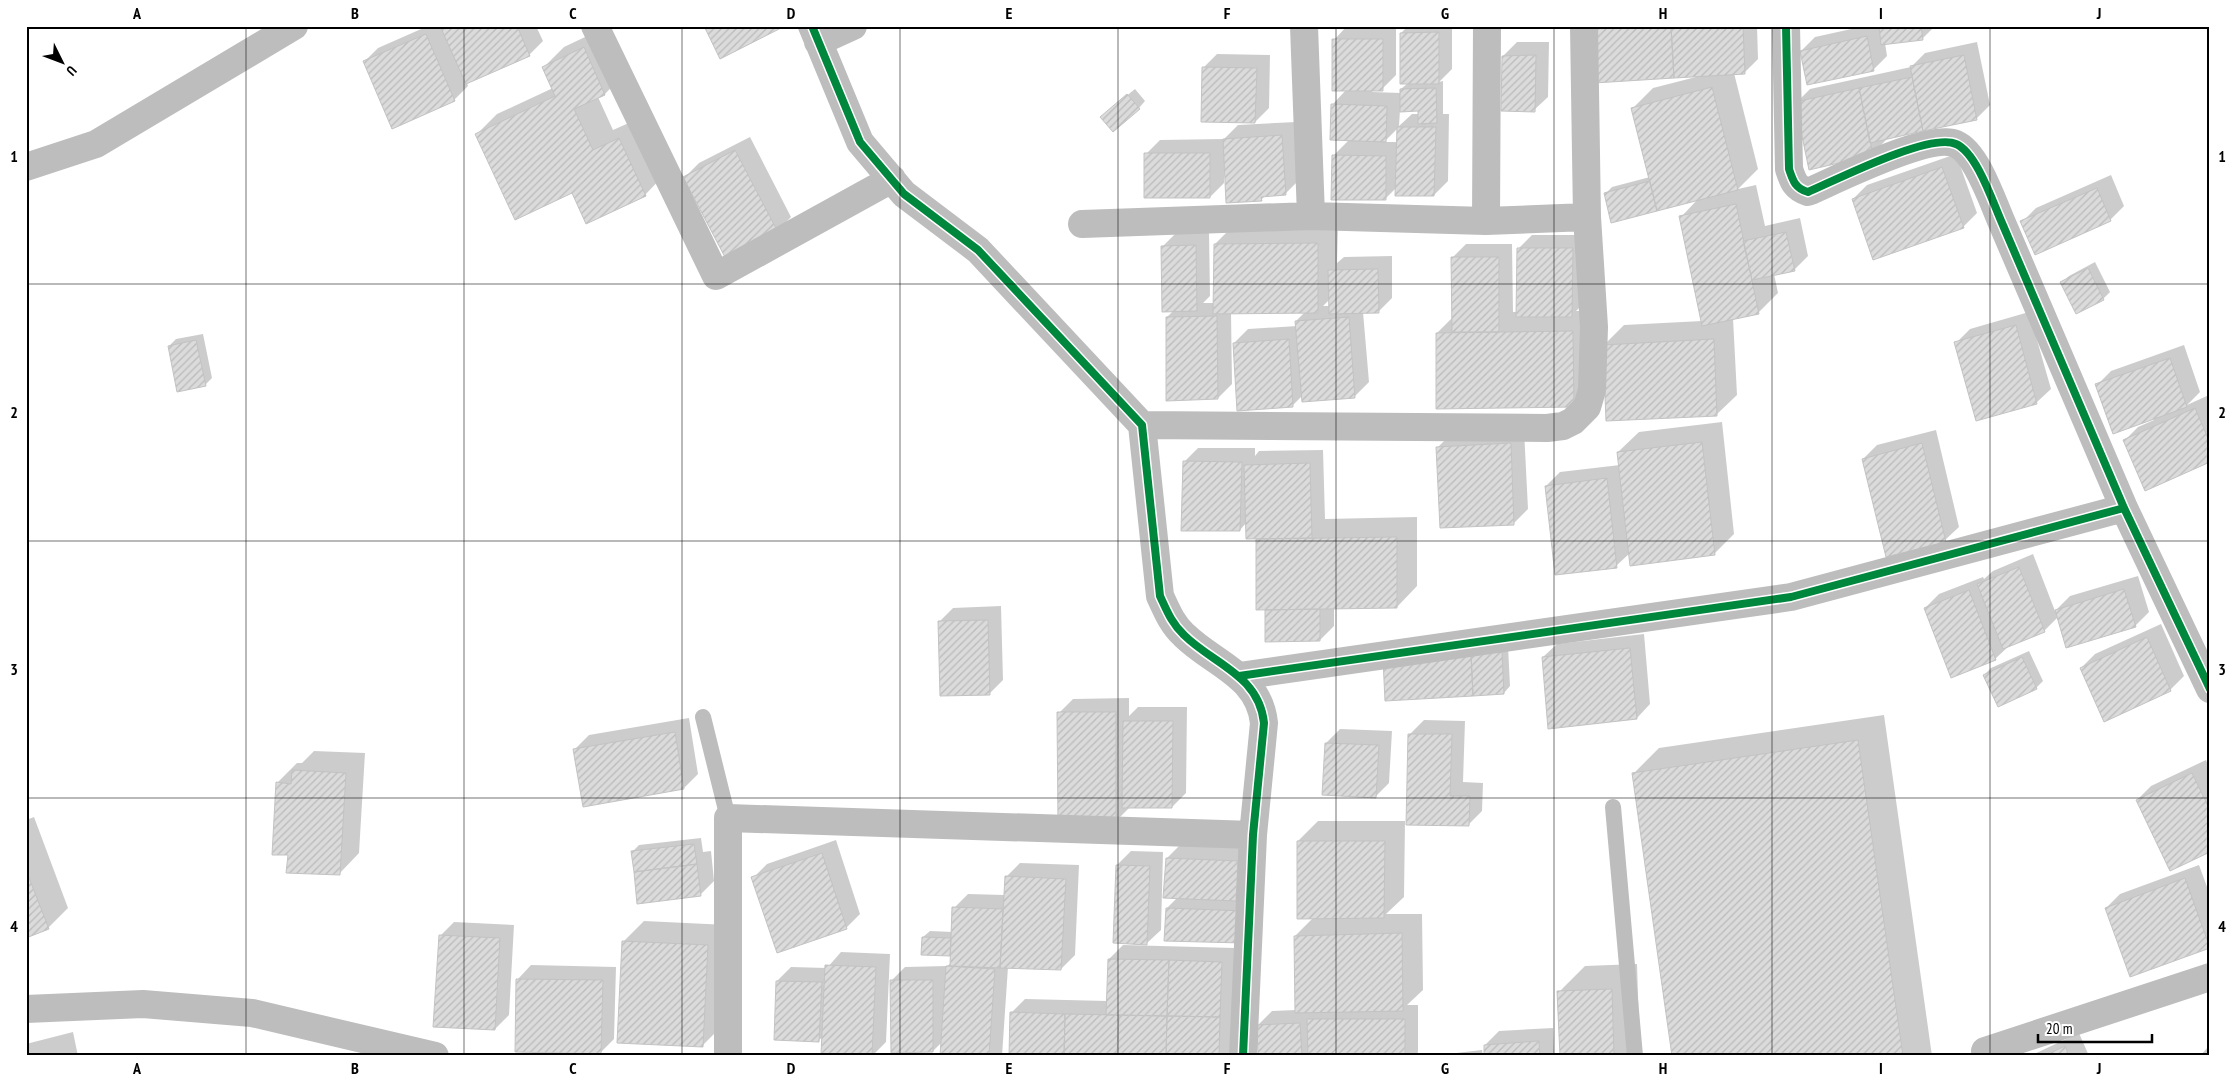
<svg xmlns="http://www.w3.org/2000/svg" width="2236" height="1082" font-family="'PT Sans Narrow',sans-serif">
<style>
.shadow{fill:#0003;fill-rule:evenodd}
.building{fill:url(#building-hatch);stroke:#c3c3c3}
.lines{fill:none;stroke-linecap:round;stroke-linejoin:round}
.lane{stroke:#bdbdbd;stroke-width:16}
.street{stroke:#bdbdbd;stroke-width:28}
.cycleway-casing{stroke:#fff;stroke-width:11}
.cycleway{stroke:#00873e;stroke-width:8}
.grid{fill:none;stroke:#000;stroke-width:1;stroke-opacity:0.55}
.neatline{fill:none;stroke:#000;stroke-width:2}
.grid-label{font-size:16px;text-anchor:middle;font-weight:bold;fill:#000}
</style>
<defs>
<pattern id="building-hatch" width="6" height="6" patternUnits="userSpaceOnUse" patternTransform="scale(1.25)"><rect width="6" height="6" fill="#dbdbdb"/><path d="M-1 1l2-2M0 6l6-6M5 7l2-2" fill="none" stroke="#bababa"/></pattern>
</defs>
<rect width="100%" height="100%" fill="#fff"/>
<path class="shadow" d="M428,26H536L543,41L529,55L467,83L468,86L454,100L364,62L378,48Z
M1347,26H1396V75L1382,89H1372V92L1401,93V89L1408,83L1401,33L1408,26H1452V69L1439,82L1443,81V114H1449L1448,181L1434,195L1396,188L1385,199L1333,156L1349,140L1332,105L1347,89L1334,40ZM1400,110H1419V114H1412L1399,126ZM1398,128V142H1384Z
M1592,26H1757L1758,59L1744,73H1734L1758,169L1738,189L1756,185L1765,226L1800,218L1808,256L1794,270L1774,274L1778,293L1758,313L1733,318L1737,395L1716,415L1604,345L1624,325L1702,321L1681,217L1698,199L1605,194L1612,187L1650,177L1632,109L1653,88L1696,77Z
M1865,26H1935L1922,39L1885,43L1887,56L1873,70L1801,51L1815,37Z
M604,28L625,73L605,94L598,97L613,130L640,118L665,174L645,195L573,191L477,134L497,114L553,88L544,67L564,47Z
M1517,42H1549L1548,97L1534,110L1503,56Z
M1977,42L1990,105L1976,119L1886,138V140L1872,154L1796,103L1810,89L1911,67L1925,53Z
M1217,54L1270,55L1269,108L1255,122L1203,68Z
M1135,89L1145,101L1139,108L1109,110Z
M1296,122L1299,180L1285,194L1265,196L1261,200L1226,167H1224V183L1210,197L1146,154L1160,140L1224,139L1238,125Z
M750,137L791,217L777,231L685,177L699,163Z
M1956,154L1977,213L1963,227L1853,199L1867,185Z
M2111,175L2124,206L2110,220L2022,222L2036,208Z
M1338,223L1337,263L1344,257L1392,256V298L1378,312H1363L1369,382L1355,396H1302L1292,406L1234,343L1248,329L1297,326L1296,321L1305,312H1231L1232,384L1218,398L1167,317L1174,310L1162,247L1176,233L1209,232L1210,296L1203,303H1215V244L1235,224ZM1330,299V306H1323Z
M1532,235H1586L1585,302L1576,311H1593L1594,385L1574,405L1437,333L1453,317L1452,258L1466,244H1512L1513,312H1517L1518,249Z
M2095,262L2110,292L2103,299L2062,282L2069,276Z
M2029,312L2051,389L2037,402L1977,419L1956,343L1970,329Z
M203,334L212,378L205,385L169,346L176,339Z
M2184,345L2200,392L2187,405L2209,395L2210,398V461L2124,441L2138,427L2154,420V418L2097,385L2111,371Z
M1722,422L1734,534L1714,554L1630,553L1616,566L1546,486L1560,472L1620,465L1618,452L1639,432Z
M1524,430L1528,509L1514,523L1438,447L1452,433Z
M1936,430L1959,527L1945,540L1863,459L1877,445Z
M1198,448H1255V456L1259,451L1323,450L1325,519L1417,517V586L1397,607L1334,608V626L1320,640L1267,641L1266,609L1257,540L1259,538L1246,523L1240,530L1184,462Z
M2033,554L2055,611L2070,596L2138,576L2149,612L2135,626L2058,617L2044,631L2009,646L1995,659L1925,608L1939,594L1983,577L1984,579L1993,571Z
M1001,606L1003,680L989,694L939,622L953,608Z
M2161,624L2184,676L2170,690L2081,668L2095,654Z
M1644,634L1650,704L1637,718L1543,657L1557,644Z
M1508,646L1510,686L1504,693L1387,700Z
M2029,651L2043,681L2036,688L1984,675L1991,668Z
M1129,698V716L1138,707H1187L1186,793L1172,807H1130L1116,821L1059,713L1073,699Z
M1884,715L1932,1056H1673L1633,774L1659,748Z
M689,718L698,774L684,788L584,805L575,749L589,735Z
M1424,720L1465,721L1463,782L1483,783L1482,811L1468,825L1410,734Z
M1340,729L1392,731L1389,783L1375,797L1326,743Z
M314,751L365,753L359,853L339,874L289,854L277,783L297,763H302Z
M2206,760L2210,768V850L2137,800L2151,786Z
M34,817L68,908L48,928L26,937V820Z
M1318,821H1405L1404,897L1386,914H1422L1423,990L1407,1005H1418V1052L1415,1056H1260L1258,1025L1272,1011L1296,1010L1295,936L1314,917L1298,841Z
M701,838L703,852L711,851L714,881L700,895L632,852L639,845Z
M836,840L860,914L846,928L753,878L767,864Z
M1181,844L1251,848L1243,942L1167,908L1178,897L1167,858Z
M1131,851L1163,852L1161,930L1147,943L1117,865Z
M1020,863L1079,865L1075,955L1061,969L1008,967L1002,1056H942V1042L933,1051L891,981L905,967L947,966L951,963L952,955L923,954V937L930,931L953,932L954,908L968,894L1005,895L1006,877Z
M2199,865L2210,895V946L2131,976L2106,908L2120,894Z
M644,921L728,925L723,1025L703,1045L623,942Z
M454,922L514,925L509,1015L495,1029L440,936Z
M1123,945L1235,948L1232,1056H1010L1011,1013L1025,999L1108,1001L1109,959Z
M841,952L890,954L886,1042L872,1056L824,1036L819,1040L777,981L791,967L827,968Z
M1637,964L1640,1056H1561L1559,992L1585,966Z
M531,965L616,967L614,1039L600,1053L518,979Z
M1553,1028L1554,1056H1486L1485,1045L1499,1031Z
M73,1032L78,1056H26V1044Z
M2079,1033L2089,1056H2030Z
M2208,1047L2210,1056H2200Z
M1482,1050L1483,1056H1430Z"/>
<path class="building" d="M440,26H517L530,56L466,84Z
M704,26H782L783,27L720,59Z
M1590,26H1671L1674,78L1594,83Z
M1671,26H1743L1745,74L1674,78Z
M1879,26H1921L1923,40L1881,45Z
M1439,32V84H1400V33Z
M426,34L455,101L392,129L363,61Z
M1867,36L1874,71L1807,85L1800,51Z
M1332,39H1383V91H1332Z
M584,47L605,95L574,109L593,150L619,138L646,196L586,224L572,193L515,220L475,134L555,96L542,67Z
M1536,55L1535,112L1501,111L1502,56Z
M1964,55L1977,120L1923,131L1910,66Z
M1202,67L1257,68L1255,123L1201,122Z
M1912,77L1923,131L1870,143L1859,88Z
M1712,87L1738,190L1657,211L1631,108Z
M1436,88L1437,123L1418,124V111L1400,112V89Z
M1859,88L1873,155L1809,170L1795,102Z
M1127,94L1140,109L1113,132L1100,117Z
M1331,104L1387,106L1386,142L1330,140Z
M1397,127H1436L1434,196H1395Z
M1282,135L1286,195L1261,197L1262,201L1226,203L1223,139Z
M735,150L778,232L726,259L683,177Z
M1144,153H1210V198H1144Z
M1332,155L1386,156V200H1331Z
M1942,167L1964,228L1873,260L1852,199Z
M1650,181L1657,211L1611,223L1604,193Z
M2097,188L2111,221L2035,255L2020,221Z
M1736,204L1759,314L1702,326L1679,216Z
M1786,232L1795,271L1752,280L1743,241Z
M1318,243V313L1213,314L1214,244Z
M1196,245L1197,311L1162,312L1161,246Z
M1517,248H1573L1572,317H1516Z
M1451,257H1499V332H1452Z
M2088,268L2104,300L2076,314L2060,282Z
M1378,269L1379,313L1329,314L1328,270Z
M1217,316L1218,399L1166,401V317Z
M1349,317L1355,398L1302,402L1295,321Z
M2016,325L2037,404L1976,421L1954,342Z
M1573,331L1574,407L1436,409V333Z
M1289,339L1293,407L1237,411L1233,343Z
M1714,339L1717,416L1606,421L1603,345Z
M196,340L206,386L177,392L168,346Z
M2170,358L2187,407L2113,434L2095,384Z
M2195,408L2210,443V462L2145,491L2123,440Z
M1702,442L1715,555L1630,566L1617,452Z
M1511,443L1514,525L1440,528L1436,447Z
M1922,443L1946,542L1886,557L1862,459Z
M1183,461L1242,462L1240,531H1181Z
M1310,463L1312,538L1246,539L1244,465Z
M1607,478L1617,568L1555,575L1545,486Z
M1397,537V608L1256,610V539Z
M2019,567L2045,632L2003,649L1977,584Z
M2124,589L2136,627L2066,648L2055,610Z
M1969,590L1996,660L1951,678L1924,608Z
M1320,609V641L1265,642V610Z
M988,620L990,695L940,696L938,621Z
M2147,637L2171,691L2104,722L2080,668Z
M1630,648L1637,719L1548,729L1542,657Z
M1502,652L1504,694L1473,696L1471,654Z
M1471,654L1473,696L1385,701L1383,659Z
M2022,657L2037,689L1998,707L1983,675Z
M1057,712H1116V823H1058Z
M1123,721H1173L1172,808H1122Z
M675,732L684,789L583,807L573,749Z
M1408,734H1452L1450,796H1470L1469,826L1406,825Z
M1858,740L1903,1056H1672L1632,773Z
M1325,743L1379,745L1376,798L1322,795Z
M292,770L346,773L340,875L286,873L288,855H272L276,782L291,784Z
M2192,773L2210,810V852L2170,871L2136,800Z
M1297,841H1385L1384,918L1297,919Z
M694,844L697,864L634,872L631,851Z
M822,853L847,929L777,953L751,877Z
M1166,858L1238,861L1236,901L1163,898Z
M697,864L701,896L637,904L634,872Z
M1116,865L1150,866L1147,945L1113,943Z
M26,870L49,929L26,938Z
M1005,876L1066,879L1061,970L1000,968Z
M2185,878L2210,948L2130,977L2105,908Z
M952,907L1003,909L1000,968L950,966Z
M1166,908L1245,911L1243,943L1164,941Z
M1402,933L1403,1011L1295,1013L1294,936Z
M439,935L500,938L495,1030L433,1027Z
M922,937L951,938L950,956L921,955Z
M622,941L708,945L703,1047L617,1043Z
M1108,959L1169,960L1167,1016L1106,1015Z
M1169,960L1222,962L1220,1017L1167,1016Z
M825,965L876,967L872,1056L821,1055Z
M946,966L995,969L989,1056H940Z
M516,979L603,980L601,1054L515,1052Z
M890,980H933V1052L891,1053Z
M776,981L822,982L819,1042L774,1040Z
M1612,989L1614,1056H1560L1557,991Z
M1010,1012L1065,1014L1064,1056H1009Z
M1065,1014L1119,1015L1117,1056H1064Z
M1119,1015L1167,1016L1166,1056H1117Z
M1167,1016L1220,1017L1219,1056H1166Z
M1307,1019H1405V1056H1308Z
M1300,1023L1302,1056H1258L1257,1025Z
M1539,1041L1540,1056H1484V1045Z
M2065,1046L2069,1056H2044Z"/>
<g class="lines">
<path class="lane" d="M703,717L728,818
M1613,807L1635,1056"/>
<path class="street" d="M595,26L716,276L892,179
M812,26L860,142L904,194L978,250L1142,425L1160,596C1167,611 1172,624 1184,635C1213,664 1259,675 1264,723L1253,835L1243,1056
M1304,26L1311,216
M1786,26L1789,169C1793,181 1795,188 1808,192C1836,180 1930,132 1956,144C1977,153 1993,203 2002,223L2124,508L2210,689
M818,42L853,26
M26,167L96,144L294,26
M1486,221L1487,26
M1082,224L1311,216L1486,221L1587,217
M1142,425L1547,428L1563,426L1573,421L1587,407L1592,390L1594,327L1587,217L1584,26
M1239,676L1791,597L2124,508
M26,1009L143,1004L252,1013L435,1056
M1985,1051L2210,977
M728,1056V818L1253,835"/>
<defs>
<path id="cycleway" d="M812,26L860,142L904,194L978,250L1142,425L1160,596C1167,611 1172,624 1184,635C1213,664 1259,675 1264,723L1253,835L1243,1056
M1786,26L1789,169C1793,181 1795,188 1808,192C1836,180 1930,132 1956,144C1977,153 1993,203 2002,223L2124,508L2210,689
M1239,676L1791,597L2124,508"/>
</defs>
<use href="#cycleway" class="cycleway-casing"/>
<use href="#cycleway" class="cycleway"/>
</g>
<path class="grid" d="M246,26V1056M464,26V1056M682,26V1056M900,26V1056M1118,26V1056M1336,26V1056M1554,26V1056M1772,26V1056M1990,26V1056M26,284H2210M26,541H2210M26,798H2210"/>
<rect width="2236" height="1082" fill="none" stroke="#ffffff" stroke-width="55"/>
<g transform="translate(62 62) rotate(132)" stroke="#ffffff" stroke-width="4" paint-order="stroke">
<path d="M0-4L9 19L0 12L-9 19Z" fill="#000000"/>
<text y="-8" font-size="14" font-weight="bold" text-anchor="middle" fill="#000000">U</text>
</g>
<path d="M2038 1034v8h114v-8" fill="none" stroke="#000000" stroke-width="2.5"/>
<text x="2046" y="1034" font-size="15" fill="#000000" stroke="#ffffff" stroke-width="4" paint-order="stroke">20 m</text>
<rect x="28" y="28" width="2180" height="1026" class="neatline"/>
<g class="grid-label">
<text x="137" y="19">A</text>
<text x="355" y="19">B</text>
<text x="573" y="19">C</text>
<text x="791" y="19">D</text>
<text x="1009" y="19">E</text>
<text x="1227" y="19">F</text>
<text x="1445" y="19">G</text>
<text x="1663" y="19">H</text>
<text x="1881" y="19">I</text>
<text x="2099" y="19">J</text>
<text x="14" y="162">1</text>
<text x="2222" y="162">1</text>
<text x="14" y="418">2</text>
<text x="2222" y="418">2</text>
<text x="14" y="675">3</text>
<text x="2222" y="675">3</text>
<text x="14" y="932">4</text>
<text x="2222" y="932">4</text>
<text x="137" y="1074">A</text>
<text x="355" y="1074">B</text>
<text x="573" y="1074">C</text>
<text x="791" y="1074">D</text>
<text x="1009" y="1074">E</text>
<text x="1227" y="1074">F</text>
<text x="1445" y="1074">G</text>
<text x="1663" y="1074">H</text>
<text x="1881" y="1074">I</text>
<text x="2099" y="1074">J</text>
</g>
</svg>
